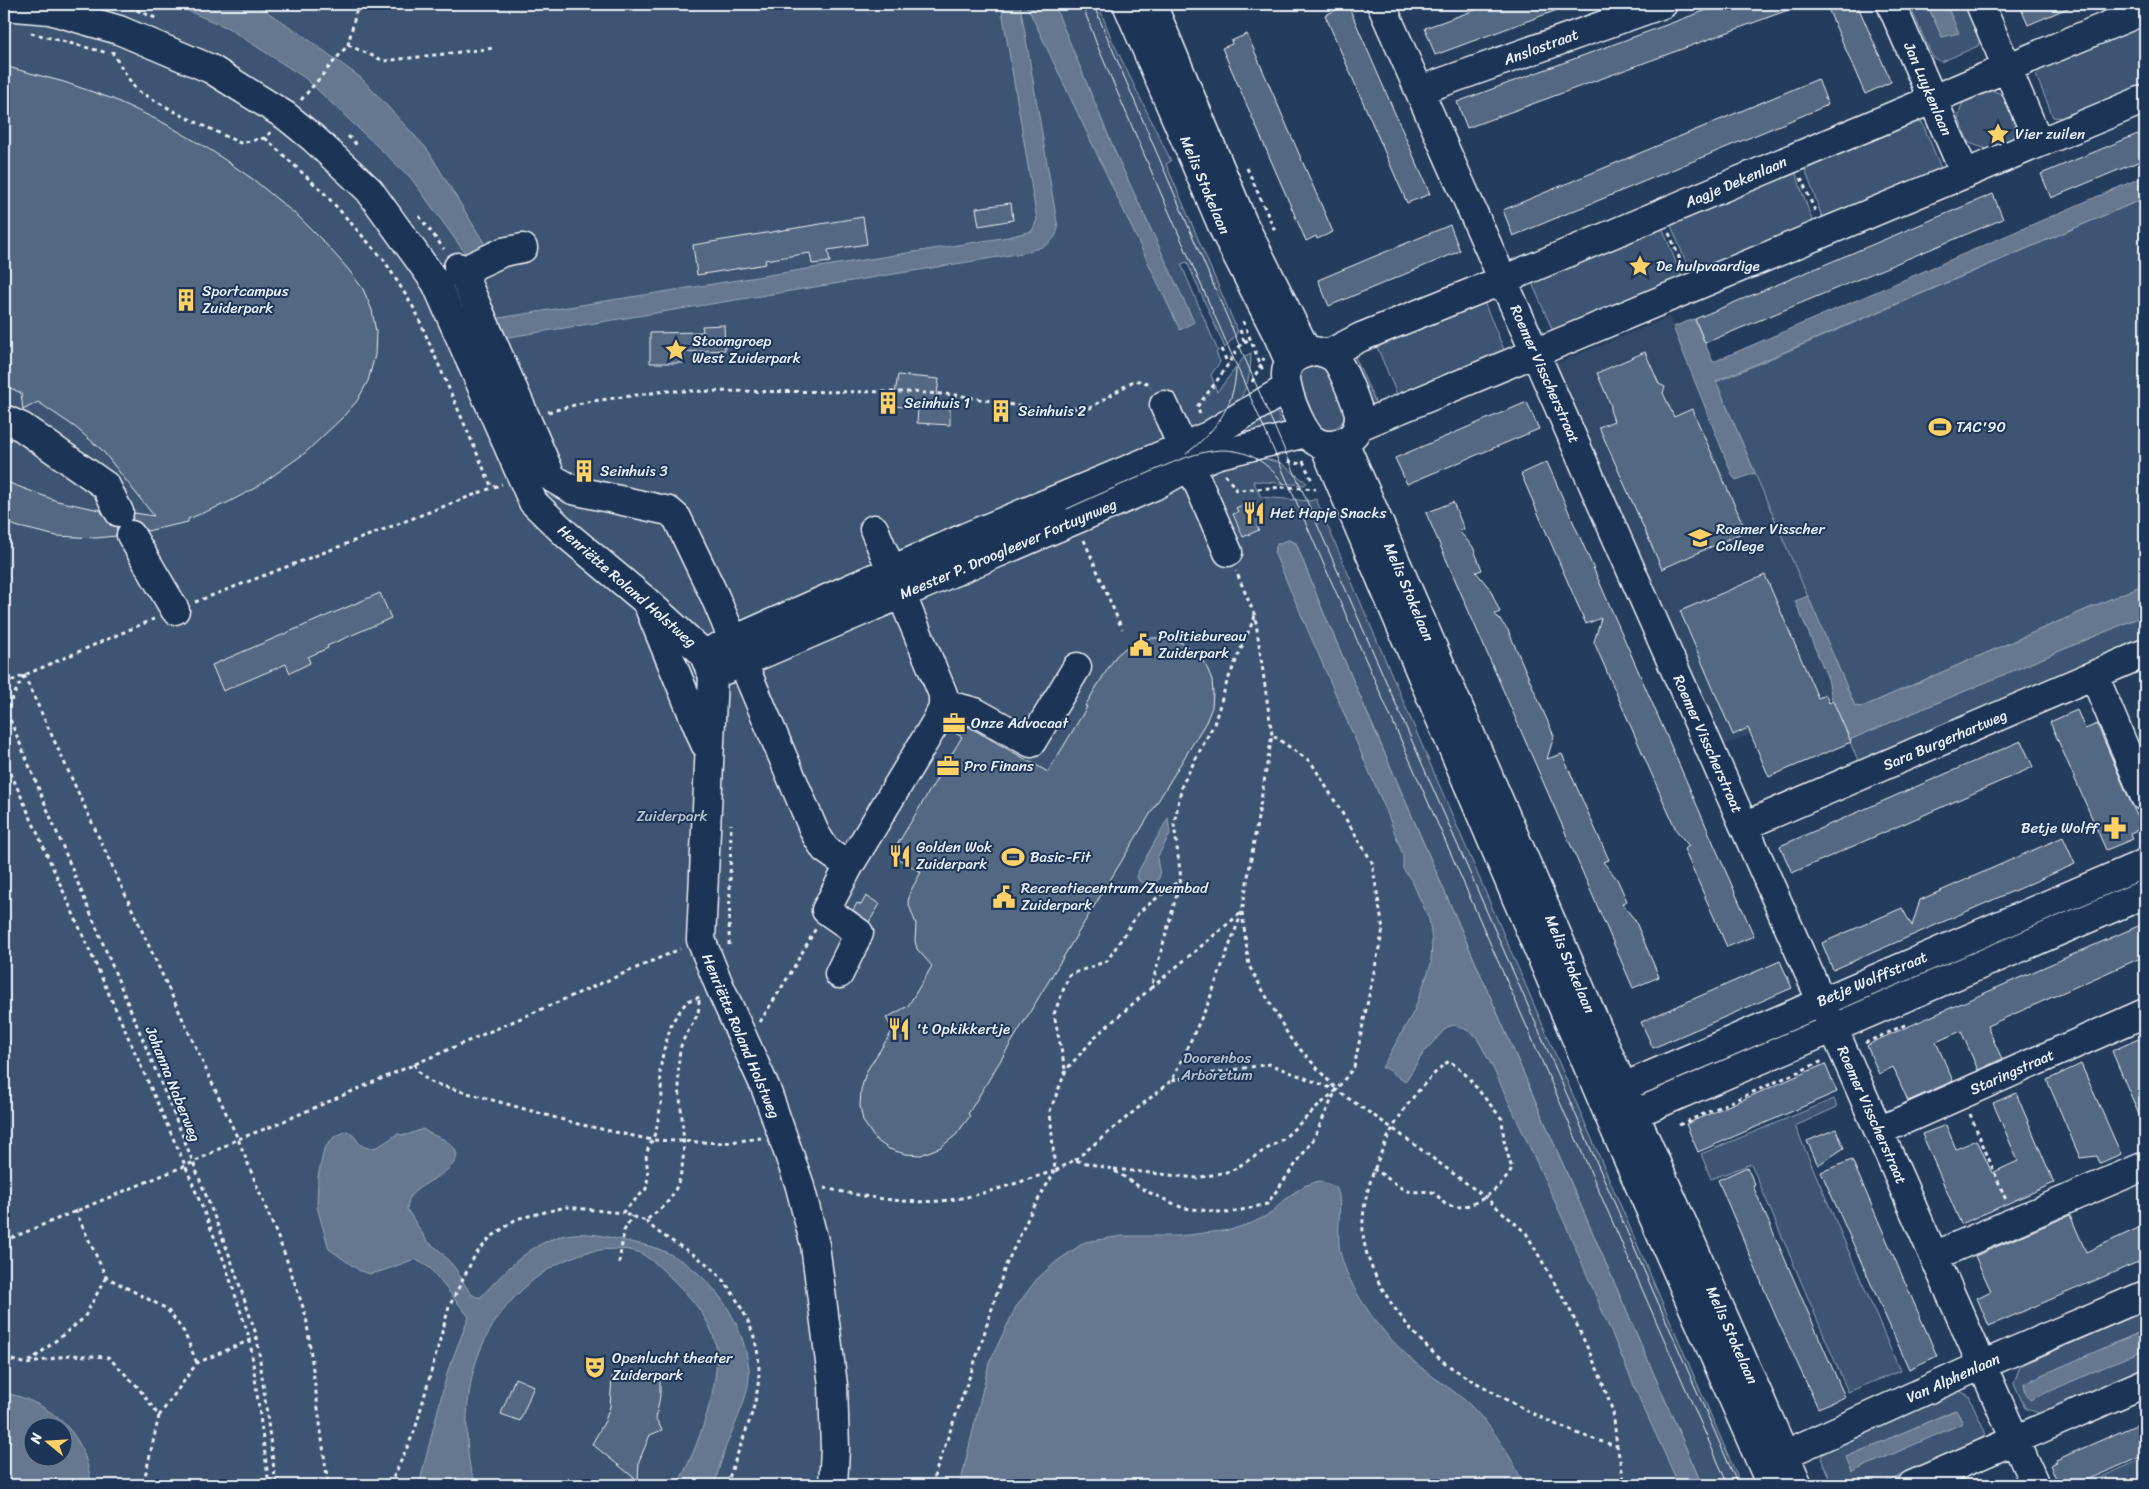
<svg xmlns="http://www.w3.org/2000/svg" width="2149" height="1489" font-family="Sriracha,sans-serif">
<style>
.built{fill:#334a68}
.green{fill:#3e5472;stroke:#93a2b5;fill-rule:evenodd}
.water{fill:#657890;stroke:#99a8ba;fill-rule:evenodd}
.building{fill:#536782;stroke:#e8f1f8}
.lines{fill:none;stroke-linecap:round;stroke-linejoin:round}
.minor-casing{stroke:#e8f1f8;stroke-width:31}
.path{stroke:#e8f1f8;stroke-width:3;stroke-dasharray:4 4;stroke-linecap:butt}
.minor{stroke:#1d3557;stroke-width:28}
.tram{stroke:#e8f1f8;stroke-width:1}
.labels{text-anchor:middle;stroke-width:4;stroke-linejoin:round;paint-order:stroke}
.street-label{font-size:15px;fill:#e8f1f8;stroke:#1d3557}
.poi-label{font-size:15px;fill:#e8f1f8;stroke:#1d3557;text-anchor:start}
.park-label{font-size:15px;fill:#b5c2d0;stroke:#1d3557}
</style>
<rect width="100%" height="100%" fill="#253d5d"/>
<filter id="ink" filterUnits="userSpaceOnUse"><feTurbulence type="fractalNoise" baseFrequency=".02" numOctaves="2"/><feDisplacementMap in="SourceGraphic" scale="10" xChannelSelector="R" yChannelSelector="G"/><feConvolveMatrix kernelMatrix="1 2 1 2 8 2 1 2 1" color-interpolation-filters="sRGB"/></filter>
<g filter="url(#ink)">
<path class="built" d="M1669,317L1733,477L1736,480L1755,473L1808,596L1795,601L1828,679L1832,699L1711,751L1543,369Z"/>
<path class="green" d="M4,4H1098L1111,38L1171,161L1166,164L1238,332L1225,348L1187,262L1181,264L1218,351L1216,352L1220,362L1211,375L1217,392L1245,356L1251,353C1251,372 1248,389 1236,405L1273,403L1285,432L1261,458L1281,463L1307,483L1304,485L1253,481L1261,497L1310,501L1316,499L1741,1485H1702L1320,604L1296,543L1288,540L1690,1485H4ZM32,1426H62V1456H32Z
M1909,4H1927L1942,37L1958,32L1946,4H1968L1981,34L1978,46L1941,62L1932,56Z
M2145,25V83L2066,118L2053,117L2036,75L2044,66Z
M1991,90L2007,96L2018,124L2014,137L1987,149L1969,143L1958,117L1963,102Z
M1922,122L1941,168L1822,217L1804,166L1905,123Z
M1795,171L1813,223L1691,274L1670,223Z
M2145,198V584L1862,707H1855L1716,382Z
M1662,227L1682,278L1553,331L1532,283L1538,277Z
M1484,302L1505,352L1398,397L1377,347Z
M1351,348L1377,406L1373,415L1343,353Z
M1319,365L1327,367C1337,390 1362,419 1328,431L1316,427L1297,379L1305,369Z
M2145,615V640L1861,767L1849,740Z
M1834,1099L1837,1107L1795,1126L1900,1371L1848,1392L1751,1164L1711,1179L1701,1154Z
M2145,1311V1330L2024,1384L2030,1399L2145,1349V1369L2041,1414L2025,1408L2014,1383L2020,1366Z
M1960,1391L1969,1396L1985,1432L1982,1441L1880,1485H1833L1821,1458L1825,1449ZM1955,1410L1962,1423L1852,1471L1847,1457Z
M2145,1458V1485H2083Z"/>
<path class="water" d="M172,4H255L298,32L361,78L427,149L486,246L468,257L411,178L305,78L228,28Z
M1001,4H1020L1058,228C1055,246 1038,248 1023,253L503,338L493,319L1008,237L1032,231L1037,220Z
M1023,4H1054L1116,154L1194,322L1180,330L1028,8Z
M1927,4H1946L1959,33L1942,37Z
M2145,176V198L1716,381L1755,473L1736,480L1733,477L1673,327L1694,319L1713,362Z
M1288,540L1296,543L1320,604L1702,1485H1679L1640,1400L1567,1228L1494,1070L1476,1036L1465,1029L1454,1025L1447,1027L1424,1052L1405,1082L1386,1068H1382L1414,1011L1431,964L1432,940L1429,919L1412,881L1403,869V855L1388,815L1274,552L1277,544Z
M2145,584V615L1849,740L1832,699L1828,679L1795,601L1808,596L1855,706L1862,707Z
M1168,818L1170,834L1157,858L1160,876L1153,888L1139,881L1137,877L1139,870Z
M423,1129C431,1136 443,1137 450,1144C476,1166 418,1182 410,1197C408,1201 408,1206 407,1209L427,1241L440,1251L455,1268L470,1293L476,1297H481C504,1272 528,1245 561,1236C581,1231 602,1235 621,1240C634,1243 649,1245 661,1250C709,1270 744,1319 749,1370C751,1394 733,1427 725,1449C721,1461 718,1473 714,1485H677C696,1454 724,1377 715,1341C709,1319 693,1300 678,1285C667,1274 654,1260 640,1253C627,1247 601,1249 588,1252C541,1264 497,1306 480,1351C473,1368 470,1385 468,1403C466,1418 466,1466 474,1478C476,1481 480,1483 482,1485H419L448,1370L469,1317L430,1268L415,1259L382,1271L370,1274L360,1271L329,1249L317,1207L318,1177L324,1149L334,1137L347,1131C354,1134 356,1140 361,1145C374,1154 386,1141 397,1134L407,1135Z
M1319,1181L1336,1187L1339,1195C1341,1214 1336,1239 1341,1256C1354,1300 1388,1341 1423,1369C1439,1382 1457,1392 1471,1406C1494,1429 1511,1456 1524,1485H960L989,1363L1016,1307L1036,1280L1057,1261L1085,1242L1122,1236H1179L1230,1230L1252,1223L1270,1214L1289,1196L1304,1186Z
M2145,1330V1349L2030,1400L2026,1394L2024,1383Z
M4,1393C35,1398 67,1418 81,1447C87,1459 89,1473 92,1485H4ZM32,1426H62V1456H32Z
M1956,1410L1963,1423L1852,1472L1846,1457Z"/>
<path class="building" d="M1492,4H1568V6L1435,55L1425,28Z
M1723,4H1799V6L1467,128L1457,102Z
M1826,4H1857L1891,82L1865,94Z
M2019,4H2077L2028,25Z
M1348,5L1430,194L1407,203L1325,15Z
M1247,34L1333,232L1317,239L1316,236L1306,241L1222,48L1232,44L1231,41Z
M4,66L64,82L113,99L164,123L212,151L254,180L300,218L323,241L348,269L363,289L372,310L376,332L375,355L368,381L357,401L341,419L305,453L257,487L227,503L188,519V522L147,531L139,522L132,520L134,513L154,516L102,450L75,427L38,402L23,410L21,393L4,385Z
M1818,79L1828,105L1513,236L1503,210Z
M2145,131V159L2051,198L2041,174Z
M1993,194L2003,219L1705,343L1695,319Z
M1011,203L1013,220L979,226L976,208Z
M863,217L867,244L828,250L830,262L812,264L810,253L765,260L766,264L697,275L693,245Z
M1450,225L1460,251L1329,306L1318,280Z
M724,325L725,350L684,352V363H650V333L703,332L702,326Z
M1645,352L1659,384L1665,387L1663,393L1674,417L1692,409L1746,531L1662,569L1599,427L1614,421L1610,410L1611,406L1597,373Z
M898,375L939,379L936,401L950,402V425L917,423L918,408L893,406Z
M1527,402L1539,429L1407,484L1395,458Z
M1547,462L1754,936L1727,947L1684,849L1689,846L1676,830L1594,642L1601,618L1586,624L1521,474Z
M4,481L57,501L100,510L110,525L117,527L116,536L96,538L57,536L19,527L4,522Z
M1251,501L1261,524L1257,526L1259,530L1243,537L1233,514L1238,512L1236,508Z
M1453,502L1464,529L1459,531L1473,547L1482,570L1476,572L1490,589L1500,612L1495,614L1508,630L1554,736L1547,759L1562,754L1609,860L1603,862L1617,879L1627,901L1622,904L1635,920L1659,977L1633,988L1426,513Z
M1765,575L1818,698L1826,695L1829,703L1833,701L1851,742L1769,777L1748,728L1733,735L1680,611Z
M380,593L391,618L327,646L328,648L308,657L310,663L290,673L286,664L223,691L212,665Z
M1153,638H1166L1182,643L1197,654L1206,665L1212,680L1213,693L1212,707L1206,722L968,1114L970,1116L956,1135L941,1147L921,1155L905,1154L889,1149L876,1140L863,1121L860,1106L861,1090L866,1072L893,1030L886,1018L908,1006L932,966L917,949L915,941L916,924L908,902L910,892L921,872L891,855L962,737L950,730L953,722L969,727L1048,772L1087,707L1085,706L1097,686L1116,656L1134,641Z
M2077,710L2085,729L2097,724L2131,803L2143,828L2130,833L2133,839L2106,850L2050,722Z
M2021,741L2033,767L1792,873L1780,846Z
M2063,837L2075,864L1833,970L1822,943L1902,908L1912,926L1920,900Z
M866,896L880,904L869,922L853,910L857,903L861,905Z
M2145,923V956L1987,1026L2002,1059L1978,1070L1961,1031L1936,1042L1953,1081L1908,1101L1893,1067L1879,1074L1867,1046L1875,1041Z
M1780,961L1792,988L1653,1048L1641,1022Z
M2145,1036V1129L2112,1051Z
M1825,1064L1837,1092L1698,1152L1686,1124Z
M2081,1064L2121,1154L2100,1163L2097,1156L2080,1158L2047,1080Z
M2016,1093L2054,1183L1961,1224L1922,1134L1946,1125L1956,1149L1977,1140L1992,1173L2018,1161L1993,1103Z
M1836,1129L1844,1148L1818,1165L1807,1141Z
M1852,1160L1937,1356L1909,1369L1821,1172Z
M1747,1167L1755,1185L1753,1186L1845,1397L1818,1408L1776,1317L1718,1180Z
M2070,1215L2086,1252L2145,1225V1259L1989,1326L1977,1298L1991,1291L1975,1256Z
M660,1373V1395L656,1419L662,1430L650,1435L639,1461L638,1481L592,1444L605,1421L610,1406L612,1377Z
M515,1378L534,1386L520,1421L501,1414Z
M2145,1421V1455L2075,1485H2059L2050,1465L2057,1462L2056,1460Z"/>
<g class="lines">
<defs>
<path id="minor" d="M1127,4L1224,230L1279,338L1290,363
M1152,4L1243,223L1307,352
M1381,4L2035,1485
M1891,4L1965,174
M1980,4L2039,143
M4,6L50,10L119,30L211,69L286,116L313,138L369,190L436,283L533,502L567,535L646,601L703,653L713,676L701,940L719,985L766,1089L799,1183L815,1245L833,1385L835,1449L833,1485
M1420,90L1663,4
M458,267L465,279L552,478L573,490L669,511L677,518L715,597L815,833L825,849L849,866
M465,279L473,266L503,252L523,248
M1315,351C1322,352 1329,354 1335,359C1342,366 1358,406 1359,415C1359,422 1358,432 1352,436C1342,446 1322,449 1311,438C1300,428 1281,382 1287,368C1291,357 1304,353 1315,351Z
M1328,354L1361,337L1503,280L2145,10
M1164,405L1228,552
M4,419L22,427L106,486L119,512
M1357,427L2145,99
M1344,442L1645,1138L1798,1485
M1324,445L1612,1123L1771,1485
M131,535L175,610
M650,610L705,744
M716,648L966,537L1208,436L1287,388
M725,670L1154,486L1190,466L1216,455L1306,433
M2094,675L2145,797
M943,701L956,707L975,712L1031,743L1077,667
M1744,826L2145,653
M839,974L859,933L826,910L849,866L936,722L943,708V694L874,529
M1607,1094L2145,863
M1618,1121L2145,894
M1879,1131L2145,1013
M1934,1256L2145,1166
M1768,1462L1982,1365L2145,1295
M1912,1485L2145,1383"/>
</defs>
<use href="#minor" class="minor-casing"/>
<path class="path" d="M122,4L158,19
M31,33L108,53
M348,45L384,61L495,48
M113,51V54L136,90L181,115L240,143L265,138L271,132
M301,100L348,45L358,4
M348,136L359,147
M265,138L325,194L384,260L415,310L492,488
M1247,168L1275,231
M1801,178L1815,211
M419,216L444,249
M1669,233L1683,267
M1243,321L1263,371
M1240,330L1244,341
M1221,349L1228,364
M1252,382L1264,358
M548,412L586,402L666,391L910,392L957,395L1035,409L1090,408L1135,380L1147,383L1151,387
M1200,414L1197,407C1206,395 1215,384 1223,372C1232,360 1236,345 1250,339
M1288,461L1304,465
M1303,461L1313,483
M1225,475L1237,490L1286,487L1316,489
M1084,540L1122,629
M195,602L502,484
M1255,616L1227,682L1214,724L1182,785L1174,824L1181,879L1151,988L1097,1035L1066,1070L1050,1111L1055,1171L1074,1160L1112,1169L1146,1191L1183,1208L1229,1213L1267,1204L1313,1140L1336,1090
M24,675L238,1139L285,1255L306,1316L328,1485
M4,684L154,619
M4,705L182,1134L230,1257L257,1337L276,1485
M4,715L24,675
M4,758L185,1165L224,1261L250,1340L269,1485
M1242,912L1249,966L1290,1038L1336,1089
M729,945L731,824
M1151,988L1242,912
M699,1000C699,1005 699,1011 697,1015C692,1027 683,1036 680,1050C672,1096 699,1159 669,1200C663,1208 653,1214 646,1221L622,1213L646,1189L648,1176L646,1154L656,1131L662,1098L660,1071L663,1053L672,1022L687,1001L700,997
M760,1022L790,974L816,928
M1865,1043L1907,1024
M414,1064L421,1075L432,1083L578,1124L652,1140L723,1143L761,1138
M1065,1069L1054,1014L1069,975L1107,961L1139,912L1180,880
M1172,1080L1269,1064L1336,1090L1392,1128L1485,1197L1526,1233L1570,1310L1599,1373L1613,1412L1617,1446L1625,1485
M1970,1114L2006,1200
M1679,1125L1825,1060
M1075,1160L1172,1080L1207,1006L1242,912L1272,735L1255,616L1236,571
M1114,1169L1197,1178L1231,1171L1283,1139L1336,1090L1354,1067L1383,929L1372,862L1311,762L1272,735
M1373,1169C1385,1175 1395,1185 1405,1190C1414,1194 1424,1190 1432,1192C1440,1195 1441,1204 1450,1206C1472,1212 1502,1188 1512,1169L1504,1141L1502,1119L1466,1075L1450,1061C1443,1064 1438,1070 1433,1075C1412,1096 1396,1119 1384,1146C1371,1175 1359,1209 1364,1241C1370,1281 1408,1331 1438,1357C1453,1370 1469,1379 1486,1388C1527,1412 1571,1434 1617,1446
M824,1188C862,1196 900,1204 939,1201C978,1198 1017,1182 1055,1171
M75,1210L106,1277L167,1309L184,1332L197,1363
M646,1221C660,1237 690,1250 708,1265C725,1280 736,1297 746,1317C777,1381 745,1424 727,1485
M4,1241L192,1163L238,1139L270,1127L680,949
M619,1263L624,1231L632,1216
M4,1358L27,1364L69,1355L108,1357L137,1386L159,1416L143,1485
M29,1362L84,1318L106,1277
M159,1416L197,1363L257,1337
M390,1485L415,1430L449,1307L475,1255L490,1238L516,1219L566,1207L622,1213
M931,1485L980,1347L1005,1267L1031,1212L1055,1171"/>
<use href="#minor" class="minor"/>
<path class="tram" d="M1082,4L1097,45L1159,189L1728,1485
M1093,4L1264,403L1738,1485
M1186,454C1214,432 1235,407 1236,369
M1067,509C1093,497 1118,486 1144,475C1196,452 1242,429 1284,484"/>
</g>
</g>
<defs>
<symbol id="sight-bare" viewBox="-9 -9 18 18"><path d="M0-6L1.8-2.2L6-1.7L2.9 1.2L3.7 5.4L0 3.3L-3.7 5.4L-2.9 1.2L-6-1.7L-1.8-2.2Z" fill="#ffd166" stroke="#1d3557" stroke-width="2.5" paint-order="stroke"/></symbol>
<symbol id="building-bare" viewBox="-9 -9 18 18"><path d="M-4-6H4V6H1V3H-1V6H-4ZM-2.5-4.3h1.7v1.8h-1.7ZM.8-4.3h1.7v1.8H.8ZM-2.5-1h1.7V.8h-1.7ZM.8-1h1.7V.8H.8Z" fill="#ffd166" stroke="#1d3557" stroke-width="2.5" paint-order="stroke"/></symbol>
<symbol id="stadium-bare" viewBox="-9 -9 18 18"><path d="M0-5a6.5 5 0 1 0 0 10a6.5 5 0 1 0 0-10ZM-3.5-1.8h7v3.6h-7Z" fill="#ffd166" stroke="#1d3557" stroke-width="2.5" paint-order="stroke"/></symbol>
<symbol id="restaurant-bare" viewBox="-9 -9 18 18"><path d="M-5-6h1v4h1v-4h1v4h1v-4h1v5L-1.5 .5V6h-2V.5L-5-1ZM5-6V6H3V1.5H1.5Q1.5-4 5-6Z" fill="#ffd166" stroke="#1d3557" stroke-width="2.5" paint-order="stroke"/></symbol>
<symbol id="school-bare" viewBox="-9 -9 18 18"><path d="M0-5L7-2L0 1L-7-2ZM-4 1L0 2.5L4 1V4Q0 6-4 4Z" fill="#ffd166" stroke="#1d3557" stroke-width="2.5" paint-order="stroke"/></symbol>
<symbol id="civic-bare" viewBox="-9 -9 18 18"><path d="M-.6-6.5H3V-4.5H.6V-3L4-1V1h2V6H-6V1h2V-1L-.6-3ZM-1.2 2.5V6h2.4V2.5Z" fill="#ffd166" stroke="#1d3557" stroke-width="2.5" paint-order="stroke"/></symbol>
<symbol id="office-bare" viewBox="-9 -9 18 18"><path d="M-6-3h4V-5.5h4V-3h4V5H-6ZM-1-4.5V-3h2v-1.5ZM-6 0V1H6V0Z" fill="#ffd166" stroke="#1d3557" stroke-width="2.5" paint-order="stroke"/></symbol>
<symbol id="pharmacy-bare" viewBox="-9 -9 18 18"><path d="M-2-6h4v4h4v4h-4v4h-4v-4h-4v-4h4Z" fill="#ffd166" stroke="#1d3557" stroke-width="2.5" paint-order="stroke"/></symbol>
<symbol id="theatre-bare" viewBox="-9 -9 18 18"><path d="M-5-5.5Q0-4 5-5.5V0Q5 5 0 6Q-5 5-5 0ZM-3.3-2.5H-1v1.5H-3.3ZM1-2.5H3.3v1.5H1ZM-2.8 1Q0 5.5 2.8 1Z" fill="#ffd166" stroke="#1d3557" stroke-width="2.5" paint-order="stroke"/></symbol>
</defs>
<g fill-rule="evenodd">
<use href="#sight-bare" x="1982" y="118" width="32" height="32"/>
<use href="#sight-bare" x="1624" y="250" width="32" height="32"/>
<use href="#building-bare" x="170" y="284" width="32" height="32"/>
<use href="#sight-bare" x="660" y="334" width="32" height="32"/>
<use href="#building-bare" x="872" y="387" width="32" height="32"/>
<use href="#building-bare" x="985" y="395" width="32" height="32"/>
<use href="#stadium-bare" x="1924" y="411" width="32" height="32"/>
<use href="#building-bare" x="568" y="455" width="32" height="32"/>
<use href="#restaurant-bare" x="1238" y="497" width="32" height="32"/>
<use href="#school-bare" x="1684" y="522" width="32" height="32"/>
<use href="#civic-bare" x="1125" y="629" width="32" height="32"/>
<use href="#office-bare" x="938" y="707" width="32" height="32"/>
<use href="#office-bare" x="932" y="750" width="32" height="32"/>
<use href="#pharmacy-bare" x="2099" y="812" width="32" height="32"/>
<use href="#restaurant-bare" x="884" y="840" width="32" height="32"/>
<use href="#stadium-bare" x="997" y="841" width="32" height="32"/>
<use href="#civic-bare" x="988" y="881" width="32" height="32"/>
<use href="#restaurant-bare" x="883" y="1013" width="32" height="32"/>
<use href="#theatre-bare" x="579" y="1351" width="32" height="32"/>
</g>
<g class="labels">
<g class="street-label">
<text transform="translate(1541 47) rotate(-20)" y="5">Anslostraat</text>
<text transform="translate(1928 89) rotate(67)" y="5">Jan Luykenlaan</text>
<text transform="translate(1736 182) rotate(-23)" y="5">Aagje Dekenlaan</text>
<text transform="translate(1205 185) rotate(67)" y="5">Melis Stokelaan</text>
<text transform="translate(1545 374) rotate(66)" y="5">Roemer Visscherstraat</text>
<text transform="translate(1008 549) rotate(-23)" y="5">Meester P. Droogleever Fortuynweg</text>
<text transform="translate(627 586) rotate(41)" y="5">Henriëtte Roland Holstweg</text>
<text transform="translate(1409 592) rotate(67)" y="5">Melis Stokelaan</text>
<text transform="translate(1945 740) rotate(-23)" y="5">Sara Burgerhartweg</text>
<text transform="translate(1708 744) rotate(66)" y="5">Roemer Visscherstraat</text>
<text transform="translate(1570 964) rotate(67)" y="5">Melis Stokelaan</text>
<text transform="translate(1872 979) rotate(-23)" y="5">Betje Wolffstraat</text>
<text transform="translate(741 1036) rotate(67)" y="5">Henriëtte Roland Holstweg</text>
<text transform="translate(2012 1072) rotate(-24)" y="5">Staringstraat</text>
<text transform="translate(173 1084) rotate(68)" y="5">Johanna Naberweg</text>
<text transform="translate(1872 1115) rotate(66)" y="5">Roemer Visscherstraat</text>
<text transform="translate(1732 1335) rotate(66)" y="5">Melis Stokelaan</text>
<text transform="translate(1953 1378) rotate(-24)" y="5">Van Alphenlaan</text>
</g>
<g class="poi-label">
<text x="2015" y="139">Vier zuilen</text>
<text x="1656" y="271">De hulpvaardige</text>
<text x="202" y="296">Sportcampus<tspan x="202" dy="17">Zuiderpark</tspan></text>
<text x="692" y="346">Stoomgroep<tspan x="692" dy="17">West Zuiderpark</tspan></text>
<text x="904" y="408">Seinhuis 1</text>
<text x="1018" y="416">Seinhuis 2</text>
<text x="1956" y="432">TAC'90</text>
<text x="600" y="476">Seinhuis 3</text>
<text x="1270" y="518">Het Hapje Snacks</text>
<text x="1716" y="534">Roemer Visscher<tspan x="1716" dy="17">College</tspan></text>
<text x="1158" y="641">Politiebureau<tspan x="1158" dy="17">Zuiderpark</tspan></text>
<text x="971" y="728">Onze Advocaat</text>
<text x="964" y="771">Pro Finans</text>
<text x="2098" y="833" text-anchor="end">Betje Wolff</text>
<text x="916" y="852">Golden Wok<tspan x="916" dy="17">Zuiderpark</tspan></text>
<text x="1030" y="862">Basic-Fit</text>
<text x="1021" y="893">Recreatiecentrum/Zwembad<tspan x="1021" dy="17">Zuiderpark</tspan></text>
<text x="916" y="1034">'t Opkikkertje</text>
<text x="612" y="1363">Openlucht theater<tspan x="612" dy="17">Zuiderpark</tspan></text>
</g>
<g class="park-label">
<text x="672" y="821">Zuiderpark</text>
<text x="1217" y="1063">Doorenbos<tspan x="1217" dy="17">Arboretum</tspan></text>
</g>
</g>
<rect width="2149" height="1489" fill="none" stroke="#1d3557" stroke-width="20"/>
<rect x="10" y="10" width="2129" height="1469" fill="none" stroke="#e8f1f8" stroke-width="2" filter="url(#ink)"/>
<g transform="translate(48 1442) rotate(288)"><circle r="24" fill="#1d3557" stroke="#6e8097"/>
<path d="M0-4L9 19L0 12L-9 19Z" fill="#ffd166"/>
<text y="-8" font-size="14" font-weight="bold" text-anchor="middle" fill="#e8f1f8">N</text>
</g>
</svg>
